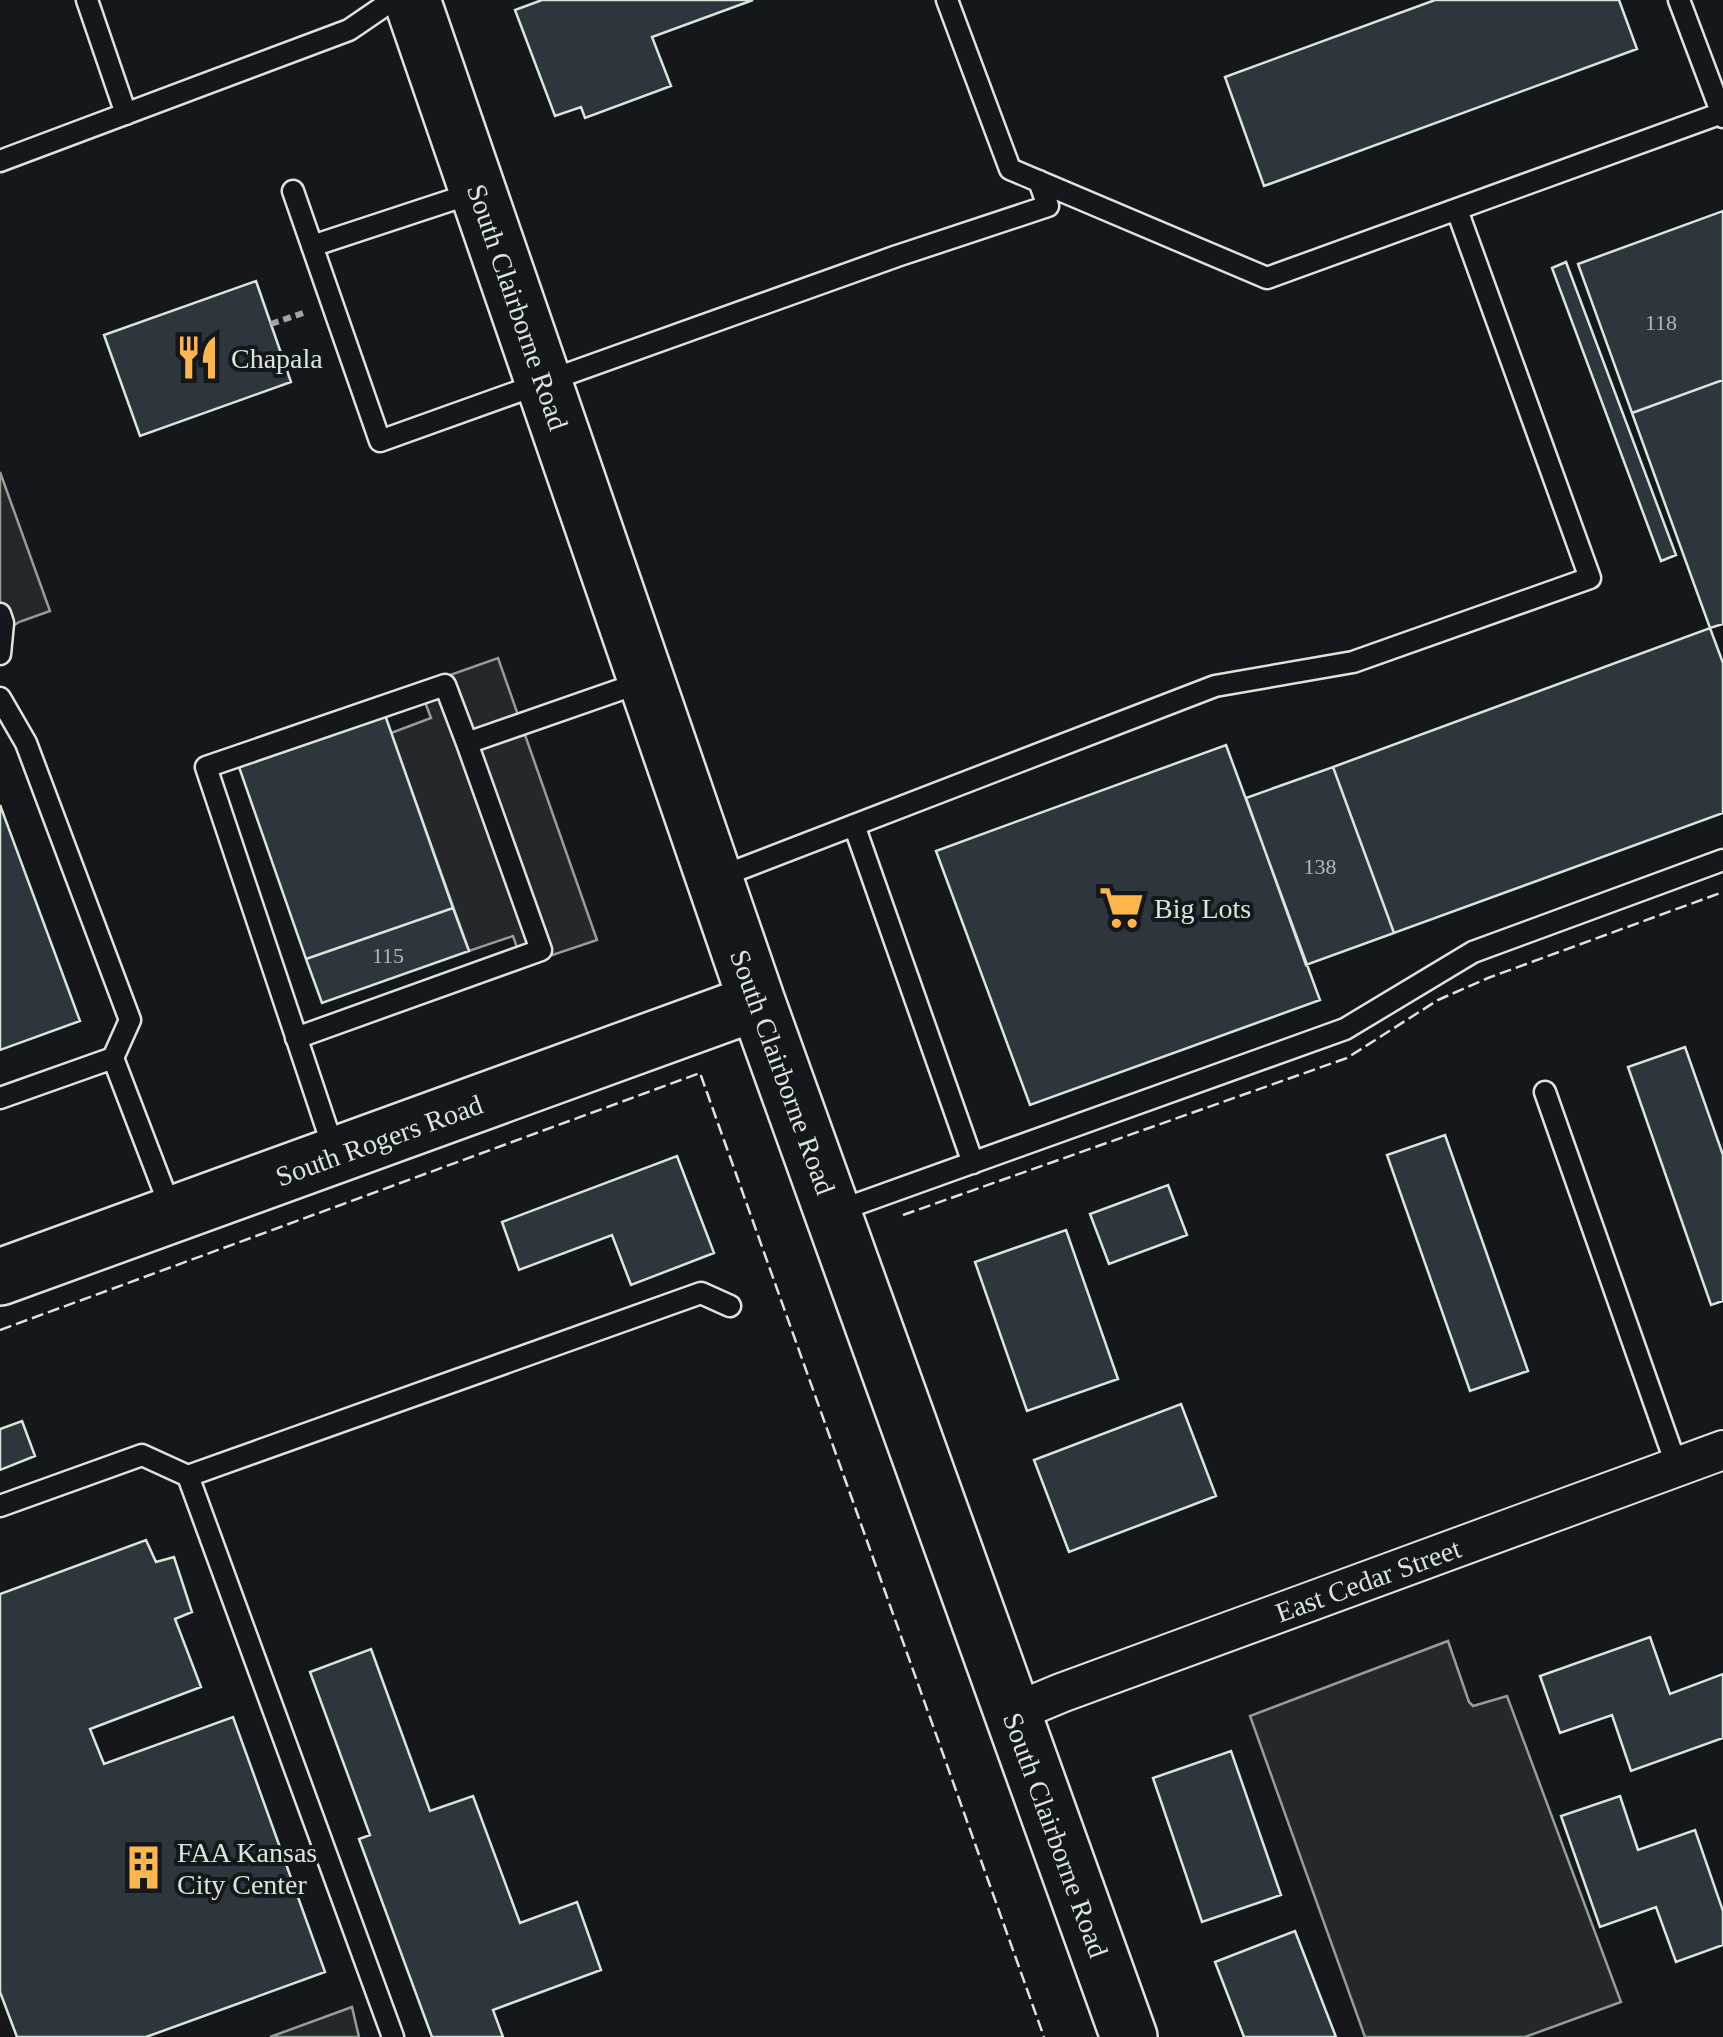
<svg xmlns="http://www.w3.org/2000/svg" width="1723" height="2037" font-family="Georgia,serif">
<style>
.parking{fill:#24282b;stroke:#939e99;stroke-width:2.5}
.building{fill:#2c363c;stroke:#d8e6dc;stroke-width:2.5}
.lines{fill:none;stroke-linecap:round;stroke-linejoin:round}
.lane-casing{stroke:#d8e6dc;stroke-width:25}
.street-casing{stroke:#d8e6dc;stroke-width:42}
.secondary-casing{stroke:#d8e6dc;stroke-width:60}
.path{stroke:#9da8a2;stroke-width:6;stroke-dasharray:8 5;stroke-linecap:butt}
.lane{stroke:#14181c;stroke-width:20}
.street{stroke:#14181c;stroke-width:38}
.secondary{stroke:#14181c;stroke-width:55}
.fence{stroke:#d8e6dc;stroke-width:2.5;stroke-dasharray:12 5;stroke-linecap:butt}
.labels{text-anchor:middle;stroke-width:8;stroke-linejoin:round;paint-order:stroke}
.number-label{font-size:22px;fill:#adbab4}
.street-label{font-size:28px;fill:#d8e6dc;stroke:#14181c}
.poi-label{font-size:28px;fill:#d8e6dc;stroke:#14181c;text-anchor:start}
</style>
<rect width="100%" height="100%" fill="#14181c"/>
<path class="parking" d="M0,472L50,611L19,622L0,635Z
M498,658L597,940L523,965L513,936L469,951L391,733L431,718L419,686Z
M1448,1641L1469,1702L1473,1706L1507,1696L1621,2002L1525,2037H1365L1250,1716Z
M352,2007L359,2037H270Z"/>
<path class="building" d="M542,0H753L652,37L671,86L585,118L581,107L555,116L515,10Z
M1435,0H1619L1637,49L1264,186L1225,77Z
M1723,211V380L1632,413L1578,264Z
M1566,262L1676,555L1661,561L1552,268Z
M256,281L291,382L140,436L104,335Z
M1723,380V624L1710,628L1632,413Z
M1710,628L1723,663V813L1394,933L1333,767Z
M385,715L453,908L306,959L239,767Z
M1226,745L1320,1000L1030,1105L936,851Z
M1333,767L1394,933L1306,965L1246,798Z
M0,805L80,1021L0,1050Z
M453,908L469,951L322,1003L306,959Z
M1685,1047L1723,1155V1301L1711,1305L1628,1067Z
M1445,1135L1528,1371L1470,1391L1387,1155Z
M677,1156L714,1253L631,1285L612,1235L519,1270L502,1222Z
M1168,1185L1187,1235L1109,1264L1090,1214Z
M1066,1230L1118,1379L1027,1411L975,1262Z
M1181,1404L1216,1496L1069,1552L1034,1460Z
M22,1421L35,1456L0,1470V1429Z
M146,1540L156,1562L174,1557L192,1612L175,1619L201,1687L90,1729L104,1764L233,1717L325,1972L146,2037H17L0,1992V1594Z
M1650,1637L1670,1694L1723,1674V1738L1631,1771L1612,1715L1560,1733L1540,1676Z
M371,1649L430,1811L473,1796L520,1923L577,1902L601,1970L493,2010L503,2037H432L359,1839L370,1835L310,1672Z
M1231,1751L1281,1895L1202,1922L1153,1778Z
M1620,1796L1638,1850L1695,1830L1723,1911V1945L1676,1962L1656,1907L1600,1927L1561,1816Z
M1295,1931L1336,2037H1244L1215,1962Z"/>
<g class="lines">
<defs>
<path id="lane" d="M87,0L126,114
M947,0L1010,169L1267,278L1722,113
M1679,0L1723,117
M0,161L349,30L393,0
M293,191L380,441L897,256L1048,206L1039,181
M312,246L476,192
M0,614L3,623L0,654
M0,698L26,743L130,1020L113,1058L172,1212
M854,825L973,1163
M717,878L1215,686L1353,662L1590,578L1457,210
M296,1038L541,950L467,743
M1545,1092L1677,1467
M0,1098L113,1058
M335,1153L206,767L445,685L467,743L645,681
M835,1212L1345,1029L1473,952L1723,860
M188,1476L701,1293L730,1306
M0,1506L142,1455L188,1476L393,2037"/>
<path id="street" d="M1013,1713L1061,1693L1723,1450"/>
<path id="secondary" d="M412,0L757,1002L1129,2037
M0,1277L757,1002"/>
</defs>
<use href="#lane" class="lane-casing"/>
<use href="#street" class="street-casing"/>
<use href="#secondary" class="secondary-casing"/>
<path class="path" d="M271,324L303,313"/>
<use href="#lane" class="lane"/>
<use href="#street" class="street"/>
<use href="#secondary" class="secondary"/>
<path class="fence" d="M903,1215L1347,1058L1438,1000L1488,978L1723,892
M0,1330L700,1073L1044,2037"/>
</g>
<defs>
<symbol id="restaurant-bare" viewBox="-9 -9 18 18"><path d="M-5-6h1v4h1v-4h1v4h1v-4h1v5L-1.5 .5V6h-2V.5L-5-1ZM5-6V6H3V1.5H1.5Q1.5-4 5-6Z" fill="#ffb74d" stroke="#14181c" stroke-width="2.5" paint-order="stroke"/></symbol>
<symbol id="supermarket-bare" viewBox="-9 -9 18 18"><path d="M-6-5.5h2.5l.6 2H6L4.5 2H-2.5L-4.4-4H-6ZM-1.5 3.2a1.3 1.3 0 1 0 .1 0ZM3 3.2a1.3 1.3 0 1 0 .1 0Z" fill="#ffb74d" stroke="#14181c" stroke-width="2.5" paint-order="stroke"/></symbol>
<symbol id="building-bare" viewBox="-9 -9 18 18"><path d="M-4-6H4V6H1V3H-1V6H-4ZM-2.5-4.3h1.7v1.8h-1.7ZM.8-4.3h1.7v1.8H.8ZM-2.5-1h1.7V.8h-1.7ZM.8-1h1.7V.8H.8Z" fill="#ffb74d" stroke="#14181c" stroke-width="2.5" paint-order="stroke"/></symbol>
</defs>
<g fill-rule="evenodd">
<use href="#restaurant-bare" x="166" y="326" width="63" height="63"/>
<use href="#supermarket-bare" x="1090" y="876" width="63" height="63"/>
<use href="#building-bare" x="112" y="1836" width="63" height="63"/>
</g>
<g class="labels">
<g class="number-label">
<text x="1661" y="330">118</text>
<text x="1320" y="874">138</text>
<text x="388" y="963">115</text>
</g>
<g class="street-label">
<text transform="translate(518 307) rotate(71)" y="10">South Clairborne Road</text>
<text transform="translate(783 1072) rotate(70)" y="10">South Clairborne Road</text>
<text transform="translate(379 1140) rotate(-20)" y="10">South Rogers Road</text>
<text transform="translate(1368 1580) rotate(-20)" y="10">East Cedar Street</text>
<text transform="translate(1056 1835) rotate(70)" y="10">South Clairborne Road</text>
</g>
<g class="poi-label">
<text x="231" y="368">Chapala</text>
<text x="1154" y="918">Big Lots</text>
<text x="177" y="1862">FAA Kansas<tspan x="177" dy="32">City Center</tspan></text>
</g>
</g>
</svg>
